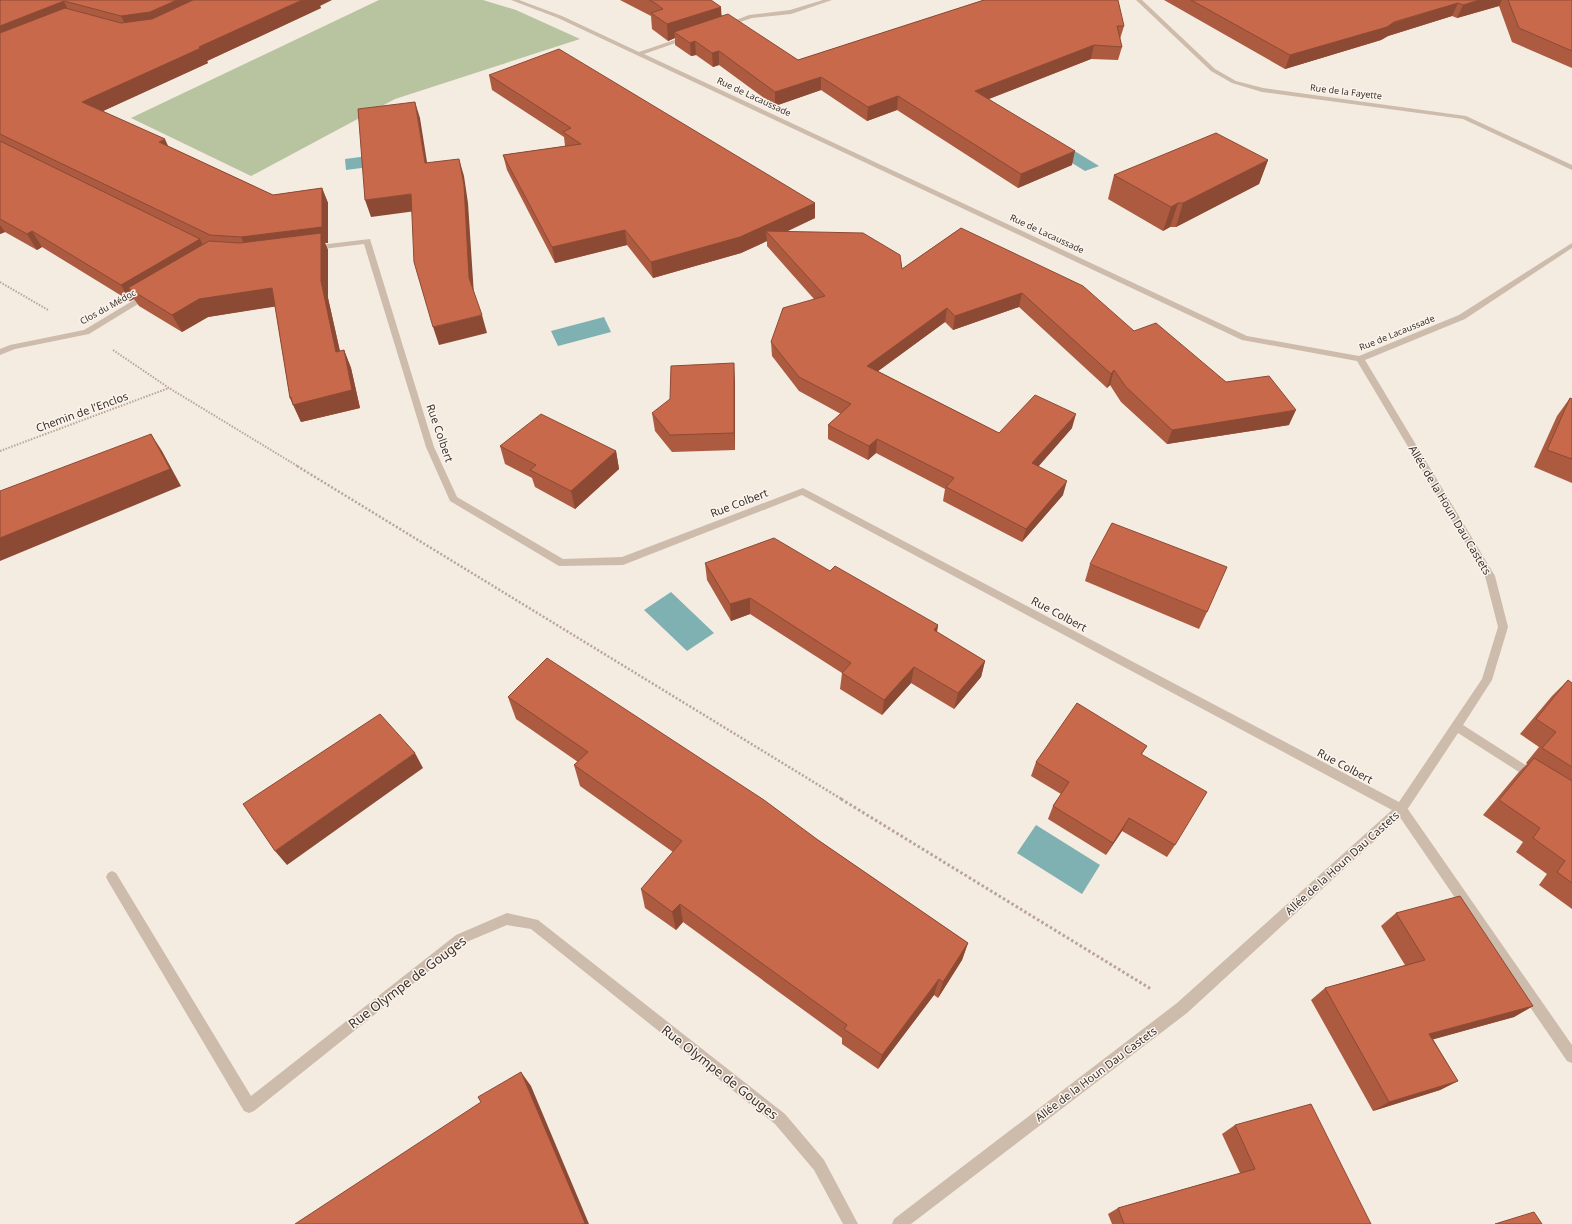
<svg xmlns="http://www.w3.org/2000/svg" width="1572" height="1224" font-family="'Noto Sans',sans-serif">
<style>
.green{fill:#b8c4a0}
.water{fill:#7fb0b2}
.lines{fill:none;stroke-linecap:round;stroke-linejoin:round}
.path-far2{stroke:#b9a596;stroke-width:2;stroke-dasharray:1.5 1.5;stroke-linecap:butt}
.path-far1{stroke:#b9a596;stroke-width:2.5;stroke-dasharray:2 2;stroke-linecap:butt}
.path{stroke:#b9a596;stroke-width:3;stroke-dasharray:2.5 2.5;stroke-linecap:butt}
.lane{fill:#cdbbac;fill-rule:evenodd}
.street{fill:#cdbbac;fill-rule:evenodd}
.wall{fill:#ac5a40}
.shaded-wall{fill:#8c4a34}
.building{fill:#c8694b;stroke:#8c4a34}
.labels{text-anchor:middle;stroke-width:3;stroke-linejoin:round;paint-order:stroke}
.far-street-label{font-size:9px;fill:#3b302b;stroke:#fbf5ee}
.street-label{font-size:11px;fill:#3b302b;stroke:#fbf5ee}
.near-street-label{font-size:13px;fill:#3b302b;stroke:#fbf5ee}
</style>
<rect width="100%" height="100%" fill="#f4ebe1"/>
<path class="green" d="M379,0H483L516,10L580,39L395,99L251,176L131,118Z"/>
<path class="water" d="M1073,150L1099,166L1085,171L1059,155Z
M391,153L392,164L346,170L345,159Z
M604,317L611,332L558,346L551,331Z
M671,592L714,633L687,651L644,610Z
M1036,825L1100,865L1082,894L1017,853Z"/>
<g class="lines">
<path class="path-far2" d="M0,282L48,310
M113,350L169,388L299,467
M0,451L169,388"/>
<path class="path-far1" d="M297,466L843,800"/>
<path class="path" d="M841,799L1151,989"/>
<path class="lane" d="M1401,804L1405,805L1572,1045V1063L1567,1061L1397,813L1395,809L1397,805Z"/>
<path class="street" d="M511,0H519L562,16L639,52L686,36H690V38L644,54L1247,336L1359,356L1459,315L1572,243V248L1465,319L1365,360L1495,576L1508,627L1492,680L1463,725L1538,773L1540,776L1538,779L1534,781L1530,779L1458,733L1405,813L1187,1013L911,1224H892L894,1219L1177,1003L1392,810L802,495L623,565L559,566L450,501L426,447L364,244L314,250H311V246L370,239L434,447L457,497L563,559L622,557L803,488L1399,802L1482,679L1498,627L1485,576L1357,361L1242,340L558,18Z
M823,0H832L791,14L752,18L728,26L723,25L749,15L790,10Z
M1136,0H1142L1215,69L1236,81L1263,88L1466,116L1572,165V170L1463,119L1262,92L1232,83L1211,71Z
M144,294H147L151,296L89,334L15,349L0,355V349L10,345L84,330Z
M112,871L116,873L251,1096L456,935L507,913L538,920L785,1114L824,1160L858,1224H843L814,1170L775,1124L531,929L507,925L464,943L254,1111L249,1113L244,1111L108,881L106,877L108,873Z"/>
</g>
<path class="wall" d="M0,0L320,6L321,8L207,61L208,63L103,111L168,146L273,195L322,188L328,203V243H325L328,250V298L340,351L344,350L351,368L360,408L301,422L290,398L275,306L208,317L182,332L139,306L134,299L130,301L42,247L37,250L5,232L0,234Z
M620,0H711L722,16L798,60L984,0L1124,26L1120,39L1122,47L1118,60L1091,59L989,99L1072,165L1018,188L897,110L867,121L821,90L775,106L719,65L713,67L696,55L691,56L675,45V38L668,41L652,29L651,16Z
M1164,0H1572V68L1512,42L1499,6L1457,18L1452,16L1388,36L1381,40L1285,69Z
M489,75L815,218L786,232L902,269L961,228L1134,331L1226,382L1289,425L1167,444L1121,402L1110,385L1107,388L1019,307L953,330L945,322L878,371L999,433L1072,428L1038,467L1063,495L1022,542L943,501L945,489L876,453L868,460L828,439V425L841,414L799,391L772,356L771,342L814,299L767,246V241L741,253L653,278L627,245L555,263L507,170L503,155L565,146L564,137L492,90Z
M1268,160L1259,184L1176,227H1170L1163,231L1108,199L1114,175Z
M735,381V450L672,452L655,431L652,413Z
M1570,398L1572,399V483L1534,467L1557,416Z
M500,446L616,451L619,469L575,509L535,487L532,478L505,464Z
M705,563L830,571L938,625L937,632L985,661L981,677L954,709L911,683L882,715L840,689L842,673L750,614L731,621L707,580Z
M1090,564L1207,612L1199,629L1085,581Z
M1568,680L1572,683V909L1539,885L1547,874L1516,852L1523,842L1483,815L1518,773L1527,764L1526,763L1539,747L1520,734L1552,696Z
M508,697L818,840L968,943L962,960L938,998L934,995L878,1069L842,1044V1038L683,922L676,930L645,908L641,889L673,852L580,786L574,765L578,762L516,719Z
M1147,746L1142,754L1175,845L1167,857L1122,831L1106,855L1048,819L1053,806L1061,794L1031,776L1036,762Z
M1396,913L1533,1006L1514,1017L1433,1039L1458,1081L1440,1090L1373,1111L1311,1000L1325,988L1405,965L1381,926Z
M1235,1125L1371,1224H1112L1108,1214L1118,1208L1240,1173L1222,1134Z"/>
<path class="shaded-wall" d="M177,0H215L128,30L121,16Z
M302,0H332L320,6L321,8L207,61L208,63L90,117L82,102L199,47Z
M1480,0H1502L1499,6L1457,18L1463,5Z
M64,1L71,16L0,44V26Z
M1458,3L1452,16L1388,36L1381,40L1285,69L1290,55Z
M721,7L722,23L674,32L675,38L668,41L667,24Z
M695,41L696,55L691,56L690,43Z
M1094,45L1091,59L973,105L975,91Z
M719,51V65L713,67L712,53Z
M821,77V90L775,106V92Z
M898,96L897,110L867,121L868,107Z
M415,102L420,118L430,181L425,163Z
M165,139L172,155L159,142Z
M1075,151L1072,165L1018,188L1021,174Z
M459,159L464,176L468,203L474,295L469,278Z
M1268,160L1259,184L1176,227L1183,203Z
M322,188L328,203V243H325L328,250V298L344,370L248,253L241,237Z
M411,194L416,211L371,217L365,200Z
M815,203V218L772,238L766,231L767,241L741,253L653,278L651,262Z
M1178,203L1170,227L1163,231L1171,207Z
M0,225L5,232L0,234Z
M625,230L627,245L555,263L552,247Z
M32,231L42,247L37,250L27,234Z
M200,239L208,255L128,288L134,299L130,301L121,285Z
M272,288L279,306L208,317L182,332L172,315L199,299Z
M1022,293L1019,307L953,330L955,316Z
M947,308L945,322L866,380L867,366Z
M482,315L487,333L439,345L433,327Z
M344,350L351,368L360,408L301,422L290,398Z
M734,363L735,381V450L734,433Z
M1114,370L1110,385L1107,388L1111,374Z
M1296,410L1289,425L1167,444L1172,430Z
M1076,414L1072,428L1028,478L1032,463Z
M151,434L162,451L181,486L0,561V538Z
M877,439L876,453L868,460L869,446Z
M616,451L619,469L575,509L571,491Z
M1067,481L1063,495L1022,542L1026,529Z
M750,598V614L731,621L730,604Z
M938,625L935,641L934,630Z
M985,661L981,677L954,709L958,693Z
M914,667L911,683L882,715L884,700Z
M415,753L423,768L287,865L275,851Z
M1129,818L1122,831L1106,855L1113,843Z
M680,904L683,922L676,930L672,912Z
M968,943L962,960L938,998L943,982Z
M939,979L934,995L878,1069L882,1055Z
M1533,1006L1514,1017L1413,1045L1429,1034Z
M521,1072L531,1086L589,1224H583Z
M1458,1081L1440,1090L1373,1111L1389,1102Z"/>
<path class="building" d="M0,0H177L150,12L121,16L64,1L0,26Z
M193,0H302L199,47L201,48L82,102L165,139L159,142L273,195L322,188V227L241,237L210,235L0,134V33L65,8L121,23L152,19Z
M649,0H711L721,7L667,24L651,13L663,9L655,3Z
M984,0H1118L1124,26H1117L1122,47L1094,45L975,91L1075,151L1021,174L898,96L868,107L821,77L775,92L719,51L712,53L695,41L690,43L674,32L728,14L798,60Z
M1191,0H1480L1463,5L1458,3L1394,22L1387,27L1290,55Z
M1508,0H1572V51L1519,28Z
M559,49L815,203L740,237L651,262L625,230L552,247L503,155L581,144L563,132L571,128L489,75Z
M415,102L425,163L459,159L464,185L469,278L482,315L433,327L414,262L411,194L365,200L358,109Z
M1216,133L1268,160L1183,203H1178L1171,207L1114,175Z
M0,141L200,239L121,285L32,231L27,234L0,219Z
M961,228L1083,286L1134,331L1156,323L1226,382L1269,376L1296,410L1172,430L1126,387L1114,370L1111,374L1022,293L955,316L947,308L867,366L999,433L1035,395L1076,414L1032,463L1067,481L1026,529L946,487L954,478L877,439L869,446L828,425L851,404L799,377L771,342L783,308L825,296L766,231L863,233L900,255L902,269Z
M321,233V281L336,352L344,350L352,390L293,405L291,397L290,398L272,288L199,299L172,315L128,288L209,241L240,243Z
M734,363V433L670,435L652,413L670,399L671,366Z
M1570,398L1572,399V459L1547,450Z
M541,414L616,451L571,491L530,470L536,465L500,446Z
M151,434L170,469L0,538V491Z
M1112,523L1227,567L1207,612L1090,564Z
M774,538L830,571L835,566L938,625L934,630L985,661L958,693L914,667L884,700L842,673L851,663L750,598L730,604L705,563Z
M547,658L764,800L818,840L968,943L943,982L939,979L882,1055L844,1029L847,1025L680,904L672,912L641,889L682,841L574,765L588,752L508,697Z
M1568,680L1572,683V767L1542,748L1556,732L1536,719Z
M1077,703L1147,746L1141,754L1207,792L1175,845L1129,818L1113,843L1053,806L1069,782L1036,762Z
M380,714L415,753L275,851L243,804Z
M1534,758L1572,781V883L1557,872L1565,861L1533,838L1540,828L1499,800Z
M1460,896L1533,1006L1429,1034L1458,1081L1389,1102L1325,988L1425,960L1396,913Z
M521,1072L585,1223L583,1224H295L481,1102L478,1097Z
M1311,1104L1371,1224H1124L1118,1208L1255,1169L1235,1125Z
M1534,1212L1542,1224H1495Z"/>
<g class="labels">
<g class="far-street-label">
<text transform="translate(1346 92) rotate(7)" y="3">Rue de la Fayette</text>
<text transform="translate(754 97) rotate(25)" y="3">Rue de Lacaussade</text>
<text transform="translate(1047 234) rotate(25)" y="3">Rue de Lacaussade</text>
<text transform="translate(108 307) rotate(-29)" y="3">Clos du Médoc</text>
<text transform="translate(1397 333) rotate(-22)" y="3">Rue de Lacaussade</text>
</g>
<g class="street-label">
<text transform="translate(82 412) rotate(-20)" y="4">Chemin de l'Enclos</text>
<text transform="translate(440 433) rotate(71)" y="4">Rue Colbert</text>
<text transform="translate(739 503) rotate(-21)" y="4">Rue Colbert</text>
<text transform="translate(1450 510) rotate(59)" y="4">Allée de la Houn Dau Castets</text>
<text transform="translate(1059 614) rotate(28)" y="4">Rue Colbert</text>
<text transform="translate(1345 766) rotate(28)" y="4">Rue Colbert</text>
<text transform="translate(1342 863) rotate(-42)" y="4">Allée de la Houn Dau Castets</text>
<text transform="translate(1096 1074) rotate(-37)" y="4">Allée de la Houn Dau Castets</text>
</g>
<g class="near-street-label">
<text transform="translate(407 982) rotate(-37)" y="5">Rue Olympe de Gouges</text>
<text transform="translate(720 1072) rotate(38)" y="5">Rue Olympe de Gouges</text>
</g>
</g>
</svg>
